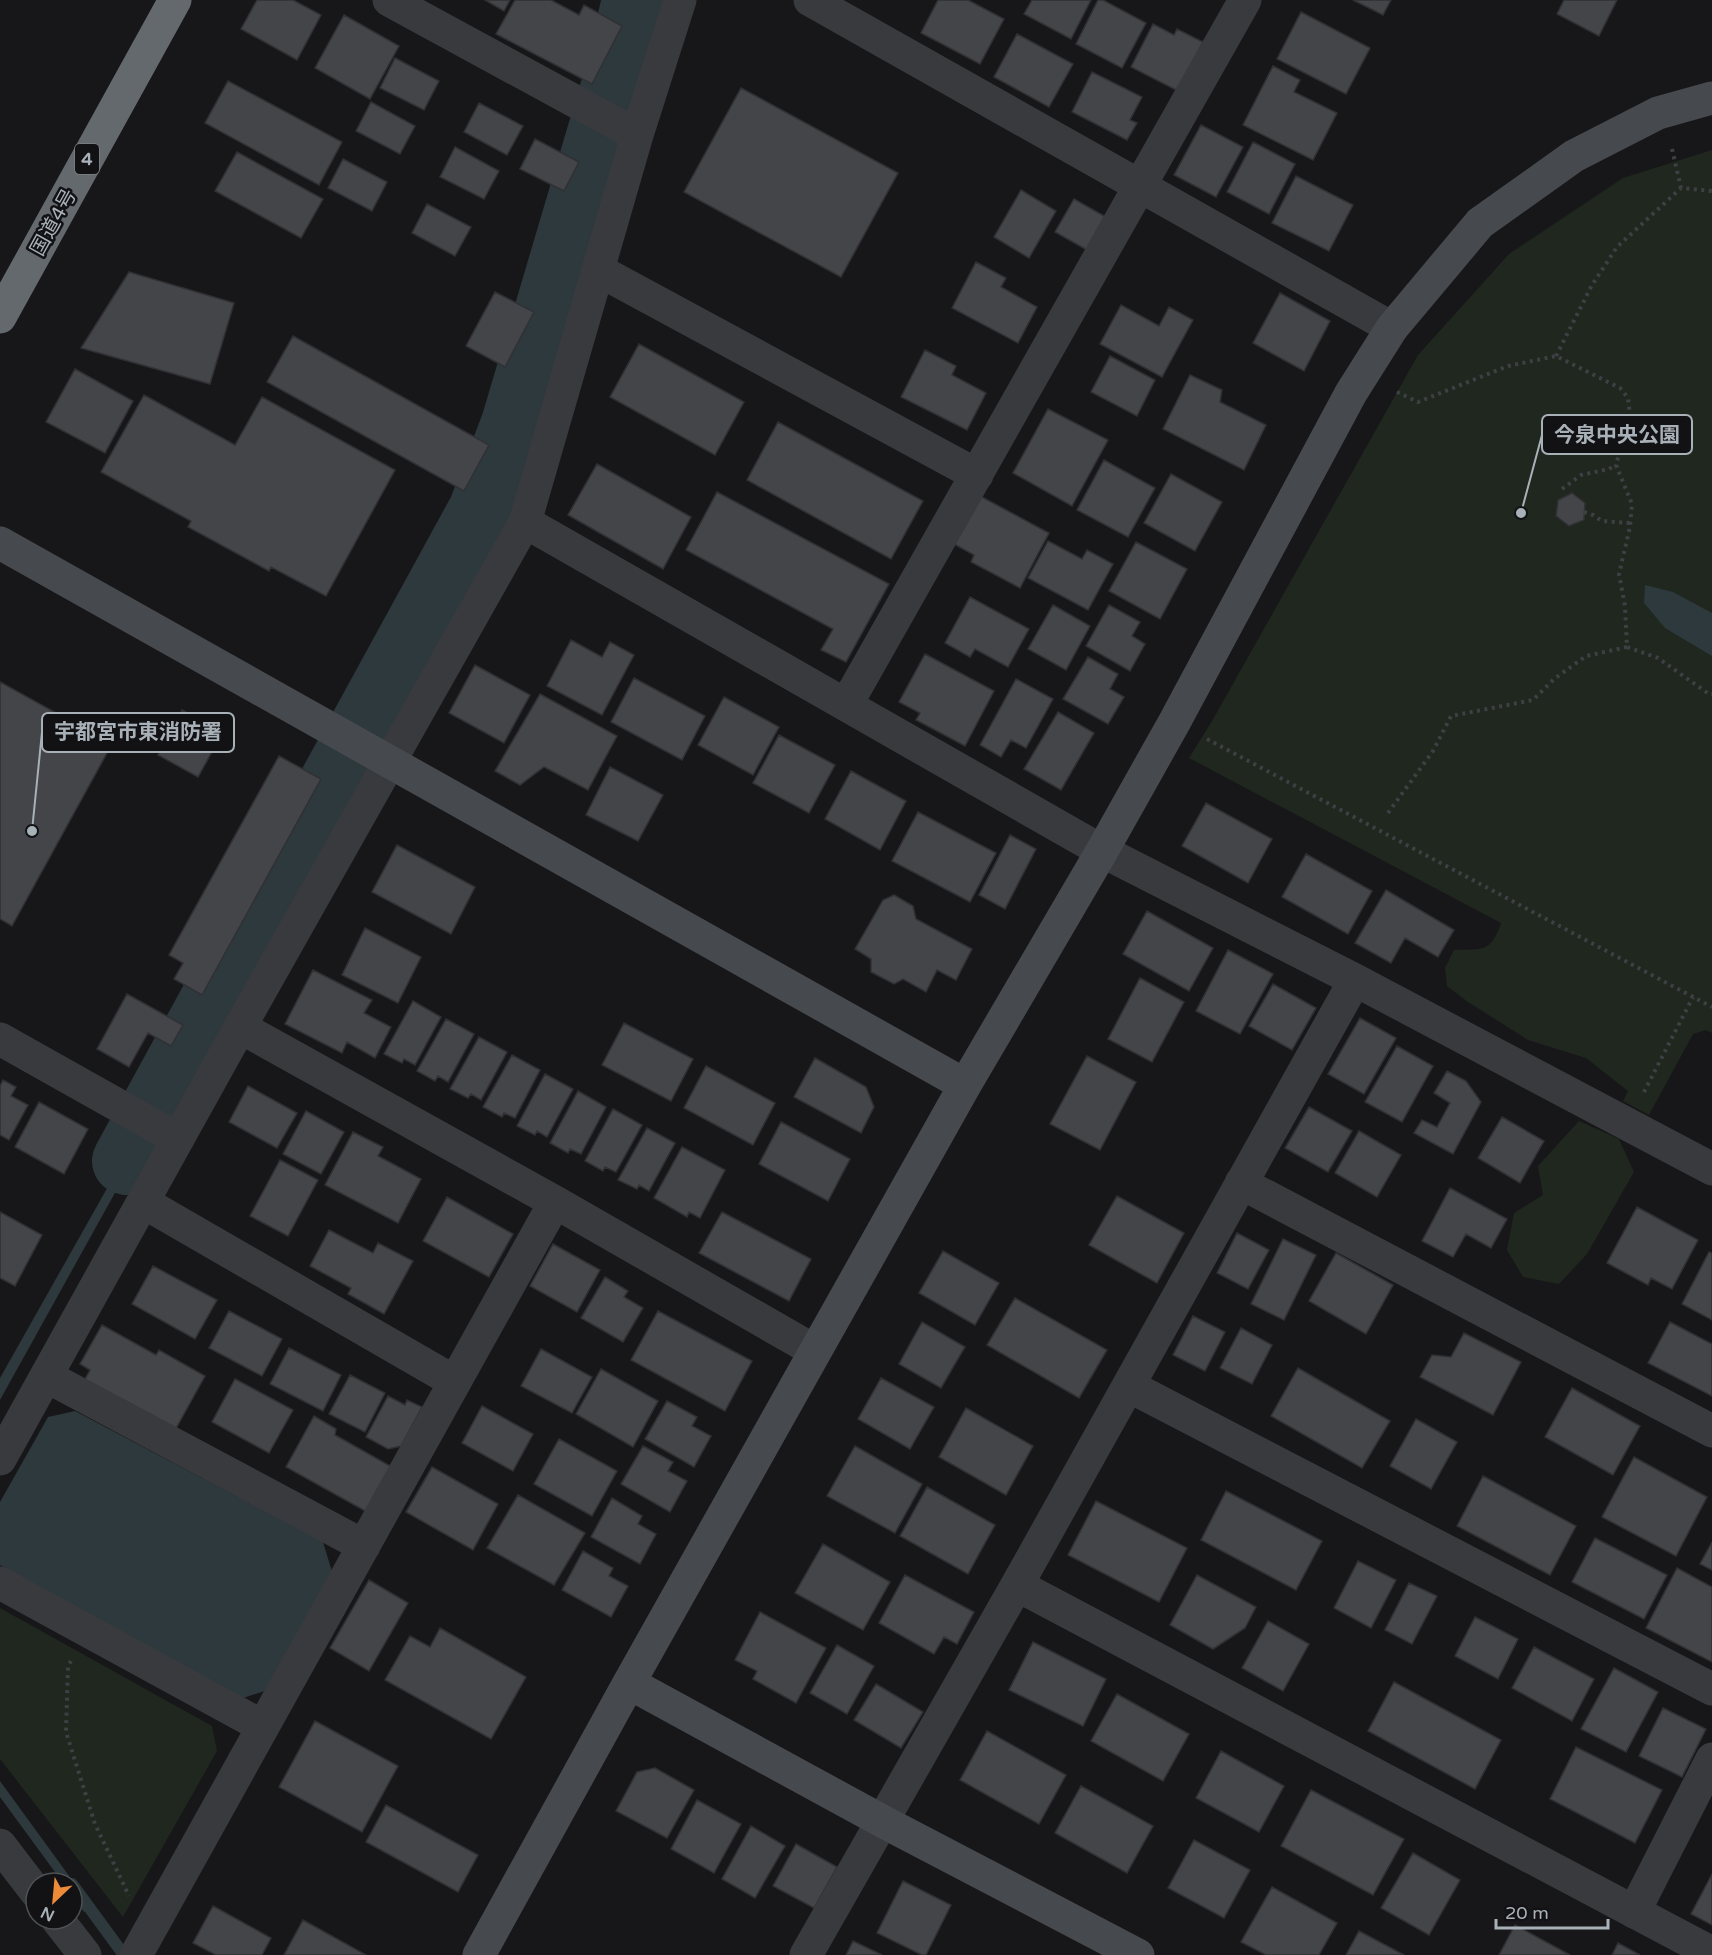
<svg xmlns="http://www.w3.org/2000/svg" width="1712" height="1955" font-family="'Varela Round','Noto Sans JP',sans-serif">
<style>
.green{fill:#1f271f}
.water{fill:#2d393c}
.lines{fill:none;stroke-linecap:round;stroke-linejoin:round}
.stream{stroke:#2d393c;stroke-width:12}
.river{stroke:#2d393c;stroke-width:68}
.building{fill:#434549;stroke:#313135;stroke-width:1.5}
.path{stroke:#3e4144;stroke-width:4;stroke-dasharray:3 4.5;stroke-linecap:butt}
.street{stroke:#383a3e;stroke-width:33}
.secondary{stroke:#46494d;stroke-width:33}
.highway{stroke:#64696e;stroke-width:33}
.labels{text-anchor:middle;stroke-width:5;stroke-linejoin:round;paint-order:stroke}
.shield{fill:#121214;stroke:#7c8187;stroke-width:1.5}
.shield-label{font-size:18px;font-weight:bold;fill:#a9b1b8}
.street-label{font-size:20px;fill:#a9b1b8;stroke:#121214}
.leader{fill:none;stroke:#a9b1b8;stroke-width:2}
.callout-dot{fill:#a9b1b8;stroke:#121214;stroke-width:2}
.callout{fill:#121214;stroke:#a9b1b8;stroke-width:2}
.callout-label{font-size:21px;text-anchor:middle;font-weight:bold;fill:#a9b1b8}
</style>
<rect width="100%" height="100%" fill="#171719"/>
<path class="green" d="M1712,150V1033L1706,1030L1693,1034L1649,1115L1623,1101L1628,1091L1586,1058L1528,1040L1468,1002L1447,986L1445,968L1454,950C1482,949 1491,953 1501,923L1189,758L1212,721L1418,355L1509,254L1623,178Z
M1579,1121L1619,1139L1634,1172L1587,1254L1559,1284L1523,1277L1507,1250L1514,1213L1543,1195L1538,1166Z
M0,1608L212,1726L217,1751L123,1917L0,1759Z"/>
<path class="water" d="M635,0H646L620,83L611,80Z
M589,154L598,157L486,508L390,688L379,682L480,504Z
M1645,585L1673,592L1712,613V656L1665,628L1644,603Z
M317,814L326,819L181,1072L173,1068Z
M123,1160L131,1164L0,1400V1378Z
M75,1411L323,1542L333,1575L268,1690L243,1698L0,1565V1502L48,1417Z
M0,1781L91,1906L84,1912L72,1895V1883H63L0,1797Z"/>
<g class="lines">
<path class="stream" d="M72,1884L124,1955"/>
<path class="river" d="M126,1161L482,511L515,424L619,73L636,0"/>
</g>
<path class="building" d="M257,0H293L321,15L297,60L241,29Z
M485,0H510L504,11Z
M515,0H551L579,15L584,5L622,26L592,84L496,34Z
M938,0H968L1004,19L980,64L921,33Z
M1032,0H1091L1071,39L1024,14Z
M1098,0H1103L1146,23L1122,68L1076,44Z
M1353,0H1391L1383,15Z
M1564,0H1617L1599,36L1557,14Z
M1301,12L1370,48L1346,94L1277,59Z
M344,15L399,46L370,99L315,68Z
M1153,24L1174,35L1177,29L1203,42L1178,91L1131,67Z
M1017,34L1073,64L1049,107L994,77Z
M395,58L439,81L424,110L380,88Z
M1273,66L1300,80L1294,92L1337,113L1313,160L1243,125Z
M1092,72L1142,97L1130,120L1137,123L1127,140L1072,112Z
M228,81L342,142L319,185L205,123Z
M741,88L898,173L841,277L684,192Z
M371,102L415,126L400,154L356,131Z
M479,103L523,126L507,155L464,132Z
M1201,125L1243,147L1216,197L1174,175Z
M535,139L579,162L564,191L520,169Z
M1253,142L1295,164L1269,214L1227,192Z
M455,147L499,171L484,199L440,177Z
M237,152L323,199L301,238L215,191Z
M343,159L387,182L372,211L328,188Z
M1296,176L1353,205L1329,251L1272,223Z
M1021,190L1056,211L1029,258L994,237Z
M1074,199L1106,217L1087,250L1055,232Z
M427,204L471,227L455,256L412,233Z
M976,262L1006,278L1001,287L1037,307L1018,343L952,308Z
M129,272L234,303L210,384L81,348Z
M495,292L534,312L505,367L466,346Z
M1280,293L1330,321L1304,371L1253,343Z
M1121,305L1159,326L1169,307L1193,320L1162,377L1100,344Z
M293,336L489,445L464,491L267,382Z
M639,344L744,402L715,455L610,397Z
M925,350L956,366L952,375L986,393L967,430L901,397Z
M1110,356L1155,380L1137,416L1091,392Z
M75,369L133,401L105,453L46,422Z
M1190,375L1222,390L1220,402L1266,425L1244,470L1163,429Z
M144,395L235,445L262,397L395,470L326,596L271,567L269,571L188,527L191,521L101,472Z
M1048,409L1108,440L1072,506L1013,473Z
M778,422L923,501L891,559L747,480Z
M1104,460L1155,488L1128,537L1077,510Z
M597,464L691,517L663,569L568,515Z
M1171,474L1222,502L1195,551L1144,523Z
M717,492L889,584L846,662L821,650L833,629L686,550Z
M1572,493L1585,503L1584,520L1569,526L1556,516L1558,500Z
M980,496L1049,533L1020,588L971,562L974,555L954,544Z
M1048,541L1082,559L1087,550L1113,564L1088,610L1028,578Z
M1136,542L1187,569L1160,619L1109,591Z
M970,597L1029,629L1008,667L975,649L970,657L945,643Z
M1053,605L1090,626L1066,670L1028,649Z
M1109,605L1140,622L1132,636L1145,644L1130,671L1086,646Z
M571,640L602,657L610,642L634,655L602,715L547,686Z
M925,654L994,691L965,746L916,720L920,713L899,702Z
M1088,657L1118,674L1110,689L1124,697L1108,724L1063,699Z
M475,665L530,695L504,743L449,713Z
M634,678L705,716L682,760L611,722Z
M1016,679L1053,699L1026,748L1011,740L1001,757L980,745Z
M0,682L112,744L12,926L0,919Z
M540,694L617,736L588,790L544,767L520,785L495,771Z
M724,697L779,727L753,775L698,745Z
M182,710L223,732L198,777L158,755Z
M1058,712L1094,733L1061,790L1024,769Z
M779,735L835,765L809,813L753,783Z
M279,756L321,779L202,995L174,979L183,963L169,955Z
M610,767L663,795L638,841L586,815Z
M851,771L906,801L880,850L825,819Z
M1206,803L1272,839L1248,883L1182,846Z
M918,812L996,853L970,902L892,861Z
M1010,835L1036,849L1005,909L979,895Z
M397,845L475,887L451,934L372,892Z
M1306,854L1372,891L1348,934L1282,897Z
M1386,890L1454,930L1438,957L1405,938L1391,963L1355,943Z
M894,895L913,906L916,919L972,949L956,980L937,970L926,992L903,979L894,984L871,972V959L855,949L883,900Z
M1147,911L1213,948L1189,991L1123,954Z
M365,928L421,957L398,1003L342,975Z
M1228,950L1273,974L1240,1034L1196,1011Z
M313,970L372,1000L364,1013L391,1027L375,1058L347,1042L342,1053L285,1024Z
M1140,978L1184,1002L1152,1062L1108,1039Z
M1273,984L1316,1008L1292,1050L1249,1026Z
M127,994L183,1025L171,1046L148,1033L129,1067L97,1049Z
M413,1001L441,1017L415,1065L404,1059L402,1063L384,1054Z
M1360,1018L1396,1038L1364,1094L1328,1074Z
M446,1019L474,1034L448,1082L438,1076L435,1081L417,1071Z
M624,1023L693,1059L671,1101L602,1065Z
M479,1037L507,1052L481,1100L471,1094L468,1098L450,1089Z
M1397,1046L1433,1066L1402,1122L1365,1102Z
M512,1055L540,1070L515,1118L504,1113L502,1117L483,1107Z
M1087,1056L1136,1082L1100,1150L1050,1124Z
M815,1058L866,1087L874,1107L861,1133L794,1097Z
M706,1066L775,1103L753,1145L684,1108Z
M1447,1071L1466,1081L1481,1102L1453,1154L1414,1133L1422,1120L1437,1127L1450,1103L1434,1093Z
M545,1074L573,1089L547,1137L537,1131L535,1135L517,1126Z
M3,1080L16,1087L11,1096L28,1105L9,1140L0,1135V1086Z
M248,1086L297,1113L277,1148L229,1122Z
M578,1091L606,1107L581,1154L570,1149L568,1153L550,1143Z
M39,1102L88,1129L64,1174L15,1147Z
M1309,1107L1352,1131L1328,1172L1285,1148Z
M613,1109L642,1125L616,1172L605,1167L603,1171L585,1161Z
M306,1111L344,1132L321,1174L283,1154Z
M1502,1117L1544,1141L1520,1183L1478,1158Z
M781,1122L850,1159L828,1201L759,1164Z
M647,1128L675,1143L649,1191L639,1185L637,1189L618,1180Z
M1359,1131L1401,1155L1377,1197L1335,1173Z
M353,1132L383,1147L378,1156L421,1179L398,1223L325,1185Z
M682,1147L725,1170L700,1218L689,1212L687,1217L654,1198Z
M280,1160L318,1180L288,1236L250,1216Z
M1450,1188L1507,1219L1491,1248L1466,1234L1453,1257L1422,1241Z
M1117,1196L1184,1233L1157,1283L1089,1245Z
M447,1197L513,1234L489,1277L423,1241Z
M1637,1207L1698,1240L1672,1289L1651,1278L1648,1285L1607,1263Z
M0,1212L42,1235L15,1286L0,1278Z
M722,1212L811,1259L789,1301L699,1253Z
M329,1230L373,1253L378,1243L413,1261L384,1314L348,1294L351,1288L310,1266Z
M1237,1233L1269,1250L1248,1289L1217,1273Z
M1283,1239L1316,1255L1284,1320L1251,1304Z
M553,1244L600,1270L577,1312L530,1286Z
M943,1251L999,1283L975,1325L919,1293Z
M1709,1252L1712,1253V1320L1682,1304Z
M1336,1253L1393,1285L1366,1334L1309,1301Z
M153,1266L217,1300L195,1339L132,1304Z
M605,1277L628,1291L624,1297L643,1308L623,1342L581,1318Z
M1015,1298L1107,1350L1079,1398L987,1345Z
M229,1311L282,1339L262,1376L209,1348Z
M658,1311L752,1361L725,1411L631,1360Z
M1193,1316L1225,1332L1205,1371L1173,1355Z
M922,1322L965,1347L941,1388L899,1364Z
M1670,1322L1712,1344V1396L1648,1363Z
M102,1325L156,1355L159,1350L205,1376L174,1432L84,1381L90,1370L80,1364Z
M1241,1328L1272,1345L1252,1384L1220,1368Z
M1464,1333L1521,1362L1493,1415L1420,1377L1432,1355L1451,1357Z
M289,1348L341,1375L323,1411L270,1384Z
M541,1349L592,1377L572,1413L521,1386Z
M1298,1368L1390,1421L1362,1468L1271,1416Z
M601,1369L658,1401L633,1447L576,1414Z
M350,1375L385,1393L365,1432L329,1414Z
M881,1378L934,1407L910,1449L858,1419Z
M235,1379L293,1410L269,1453L212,1422Z
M1572,1388L1640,1426L1613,1475L1545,1437Z
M388,1396L405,1405L407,1400L422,1407L401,1446L388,1449L366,1437Z
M667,1401L697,1417L692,1426L711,1436L694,1467L645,1439Z
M482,1406L533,1434L513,1471L462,1443Z
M966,1408L1033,1446L1006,1495L939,1457Z
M314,1416L336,1429L335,1435L392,1467L367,1512L286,1467Z
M1416,1419L1457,1442L1431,1489L1390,1466Z
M559,1439L617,1471L592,1516L534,1484Z
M643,1446L673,1462L668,1471L687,1481L670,1512L621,1484Z
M855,1446L922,1484L895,1533L827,1496Z
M1634,1457L1707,1497L1676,1556L1602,1517Z
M432,1467L498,1504L473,1550L406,1512Z
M1483,1476L1576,1526L1550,1575L1457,1526Z
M927,1487L995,1525L968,1574L900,1536Z
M1226,1491L1322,1541L1296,1590L1201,1540Z
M518,1495L585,1533L554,1585L487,1548Z
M612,1498L642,1516L638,1524L656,1534L640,1564L591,1537Z
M1096,1501L1187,1548L1159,1602L1068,1555Z
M1595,1538L1667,1575L1644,1619L1572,1582Z
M1712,1542V1570L1700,1564Z
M823,1544L890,1582L863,1630L795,1593Z
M583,1551L613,1568L609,1576L628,1586L611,1617L562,1590Z
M1358,1561L1396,1580L1371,1628L1334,1608Z
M1677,1568L1712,1587V1662L1646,1628Z
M905,1575L974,1612L957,1644L944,1637L934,1654L879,1623Z
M1197,1575L1256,1607L1245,1628L1213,1649L1170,1625Z
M369,1580L408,1603L369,1671L330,1648Z
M1409,1583L1437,1596L1412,1644L1385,1630Z
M760,1612L826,1648L796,1703L753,1679L757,1671L735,1660Z
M1475,1617L1518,1639L1498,1679L1455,1656Z
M1268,1621L1309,1644L1283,1691L1242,1668Z
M440,1628L526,1677L491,1739L385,1680L410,1636L430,1647Z
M1033,1642L1106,1679L1083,1726L1009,1690Z
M837,1645L874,1666L847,1714L810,1693Z
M1534,1647L1594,1679L1572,1721L1512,1688Z
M1614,1668L1658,1692L1626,1752L1581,1729Z
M1394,1682L1501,1740L1475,1789L1368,1731Z
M876,1684L923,1712L901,1748L854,1720Z
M1117,1694L1189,1734L1163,1781L1091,1741Z
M1663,1708L1706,1729L1682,1777L1639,1756Z
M315,1721L398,1766L362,1832L279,1787Z
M987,1731L1066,1775L1039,1824L960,1780Z
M1576,1747L1662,1790L1635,1843L1550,1799Z
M1221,1751L1284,1786L1259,1832L1196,1798Z
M655,1768L694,1790L667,1838L616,1811L637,1772Z
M1081,1786L1153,1826L1127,1873L1055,1833Z
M1311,1790L1404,1839L1373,1895L1281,1846Z
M697,1800L741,1824L714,1873L671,1849Z
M386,1805L478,1855L458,1892L366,1842Z
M751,1826L785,1846L755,1898L722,1879Z
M1194,1840L1250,1870L1224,1918L1168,1888Z
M796,1844L837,1867L814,1908L773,1886Z
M1413,1853L1460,1880L1429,1935L1381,1908Z
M1712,1874V1925L1691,1914Z
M903,1881L951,1905L926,1955H922L877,1933Z
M1272,1887L1337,1923L1319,1955H1266L1241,1942Z
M213,1906L271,1938L262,1955H216L193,1943Z
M303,1920L366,1955H284Z
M1515,1925L1570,1955H1499Z
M1359,1931L1404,1955H1346Z
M853,1941L882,1955H846Z
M1618,1943L1640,1955H1612Z"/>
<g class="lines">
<path class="path" d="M1672,149L1681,188
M1556,356L1592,285L1617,247L1681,188L1712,191
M1397,392L1418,402L1508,366L1556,356L1620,388L1628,398L1630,415L1616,465L1632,504L1630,527L1619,574L1625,606L1627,647L1658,658L1709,694H1712
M1562,489L1581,475L1609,469L1616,465
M1584,512L1593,515L1602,521L1631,523
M1207,739L1712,1007
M1388,813L1433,751L1451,716L1533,700L1554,679L1586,656L1627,647
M1644,1092L1693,997
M71,1661L68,1666L66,1732L95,1824L129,1896"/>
<path class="street" d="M389,0L637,135
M680,0L637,135L525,522L240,1027L555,1202L815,1351
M810,0L1392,328
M1245,0L846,705L1102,851L1355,980L1712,1169
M598,270L977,475
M525,522L846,705
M0,1039L178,1139
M1241,1183L1712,1431
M143,1202L455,1382
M46,1376L364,1546
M1129,1386L1712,1689
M0,1459L240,1027
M0,1583L262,1726
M1017,1585L1712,1953
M0,1845L36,1892
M1634,1912L1712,1759
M57,1919L85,1955
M136,1955L555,1202
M806,1955L1017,1585L1355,980"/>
<path class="secondary" d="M0,543L965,1085
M629,1683L882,1821L1138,1955
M479,1955L629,1683L965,1085L1102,851L1175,721L1351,393L1392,328L1480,223L1574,156L1658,113L1712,98"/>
<path class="highway" d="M0,317L175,0"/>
</g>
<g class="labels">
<rect class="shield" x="75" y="144" width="24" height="30" rx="4.5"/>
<g class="shield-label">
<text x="87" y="165">4</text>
</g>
<g class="street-label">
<text transform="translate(53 222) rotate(-61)" y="7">国道4号</text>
</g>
</g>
<path class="leader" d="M1521 513L1542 435M32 831L42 732"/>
<g class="callout-dot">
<circle cx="1521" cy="513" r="6"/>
<circle cx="32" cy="831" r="6"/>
</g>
<g class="callout">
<rect x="1542" y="415" width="150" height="39" rx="6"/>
<rect x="42" y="713" width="192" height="39" rx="6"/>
</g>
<g class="callout-label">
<text x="1617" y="442">今泉中央公園</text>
<text x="138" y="739">宇都宮市東消防署</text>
</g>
<g transform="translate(54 1901) rotate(206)"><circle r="28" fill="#121214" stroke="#4e5256" stroke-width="1.5"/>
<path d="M0-4.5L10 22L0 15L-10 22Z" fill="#ee8b39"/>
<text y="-9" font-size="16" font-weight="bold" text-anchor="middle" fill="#a9b1b8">N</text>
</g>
<path d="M1496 1919v9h112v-9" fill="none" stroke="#a9b1b8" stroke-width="3"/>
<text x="1505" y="1919" font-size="18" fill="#a9b1b8" stroke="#121214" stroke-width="4.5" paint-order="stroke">20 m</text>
</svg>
